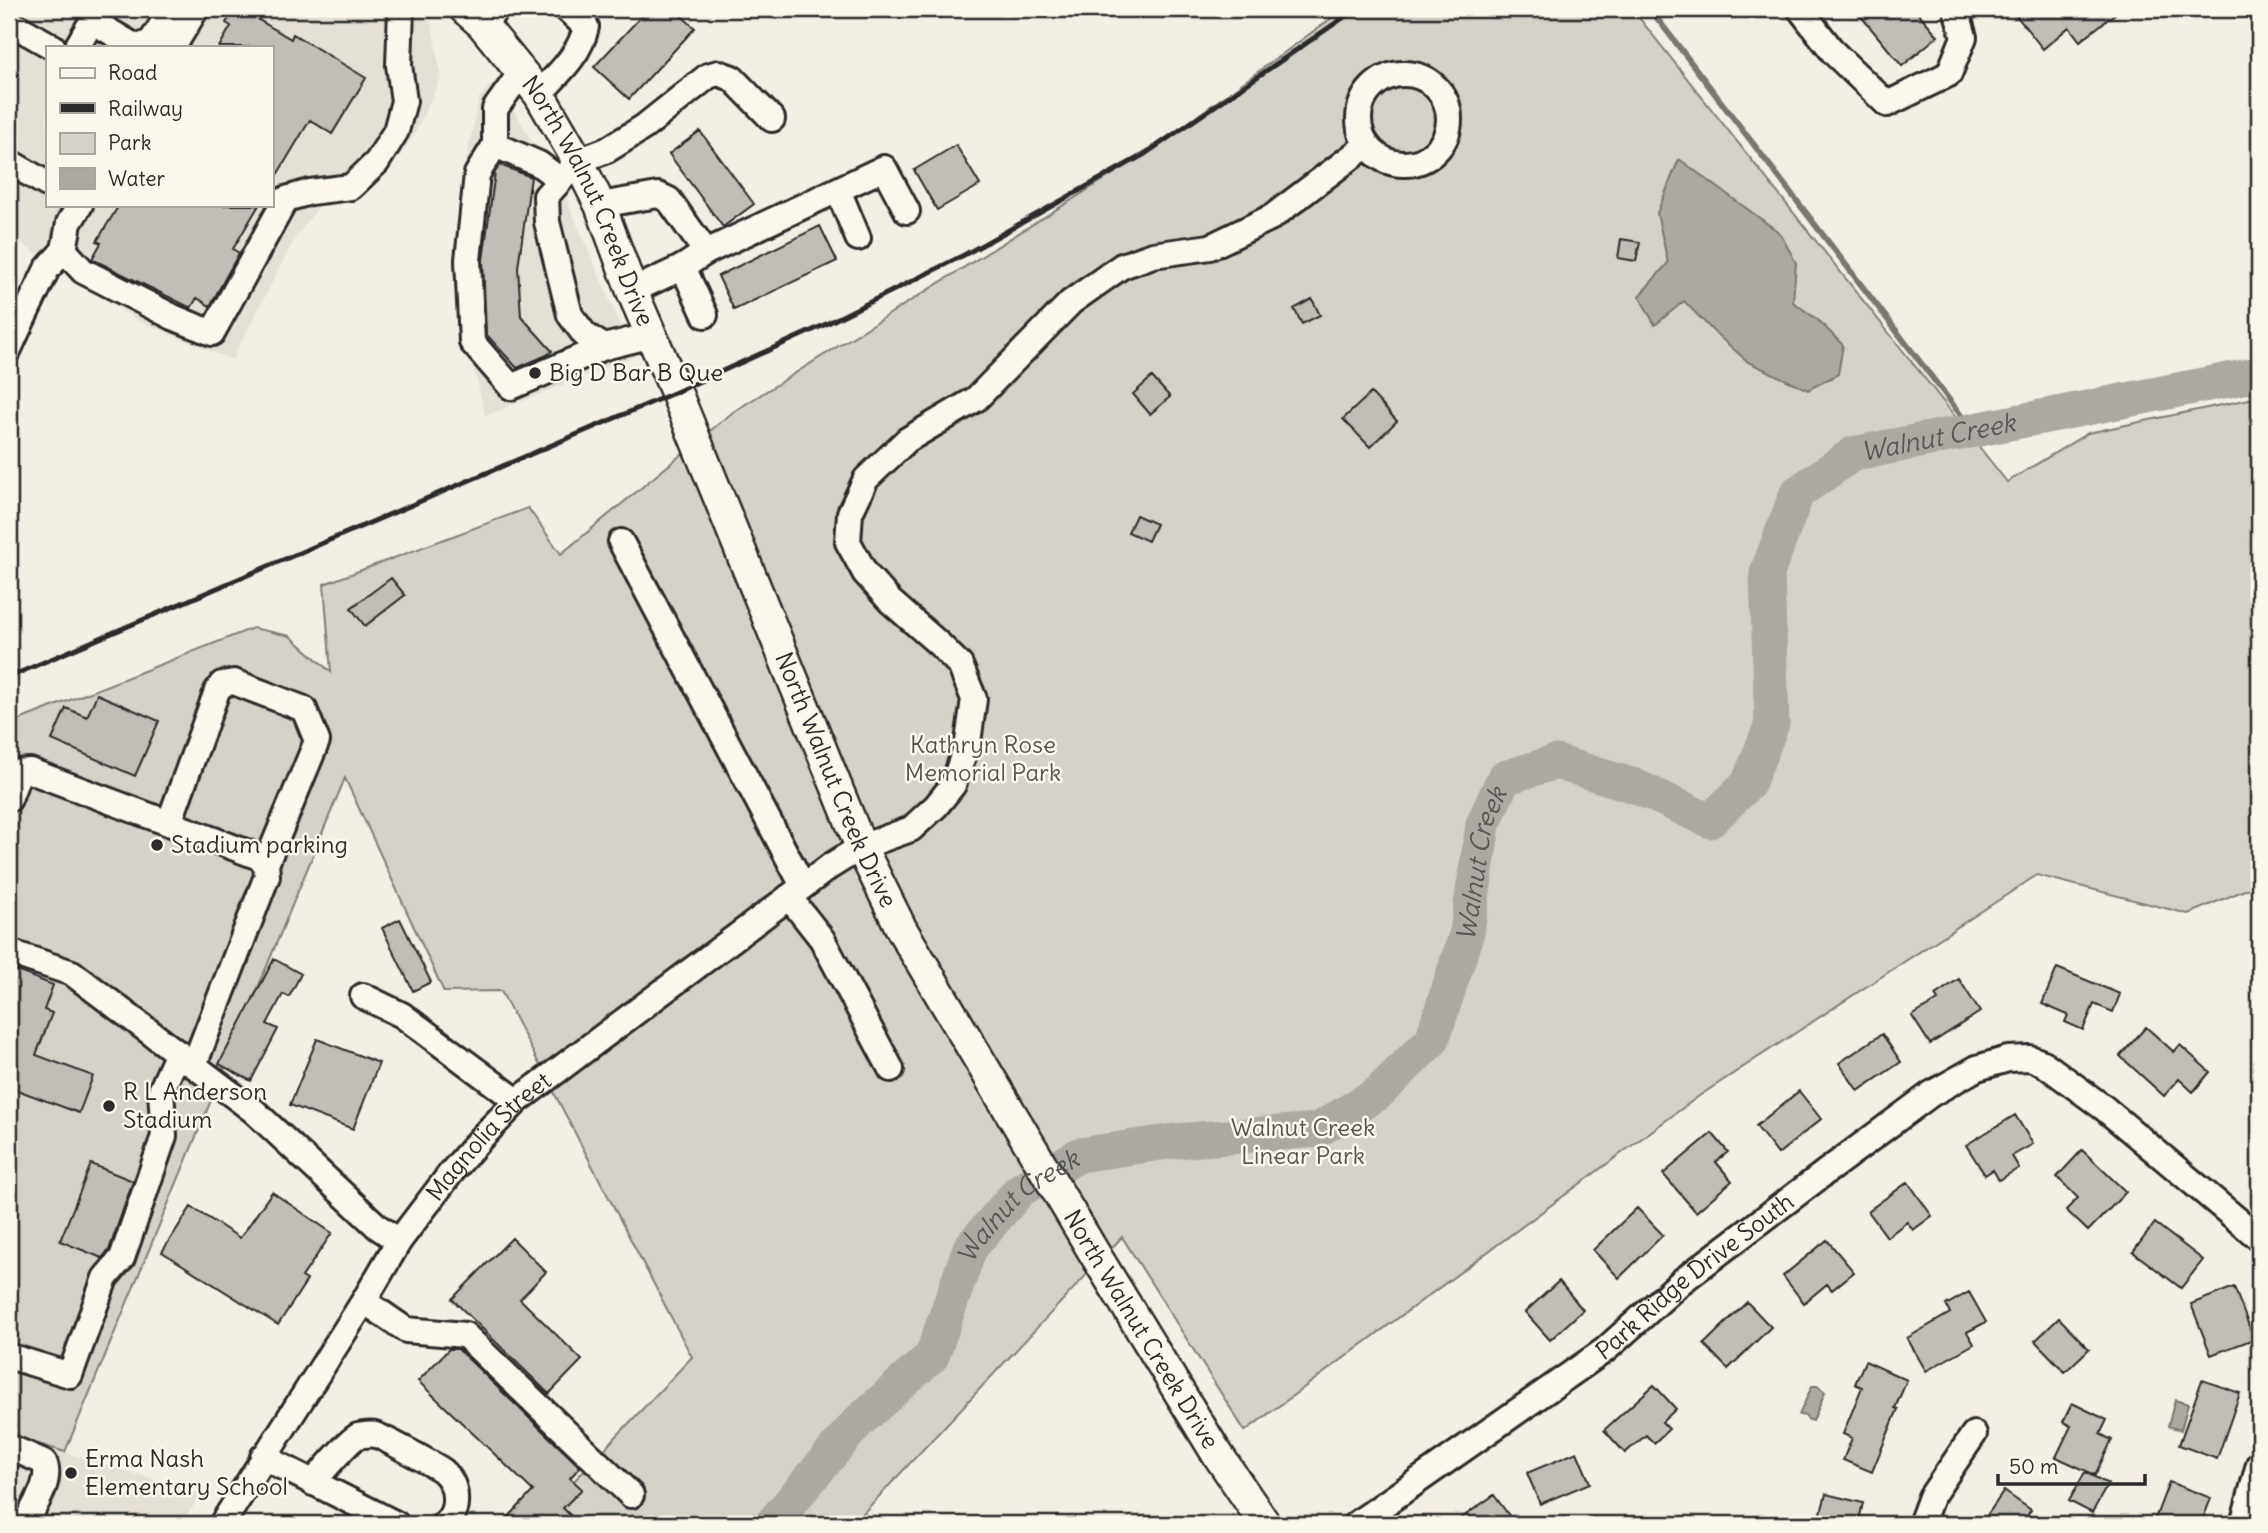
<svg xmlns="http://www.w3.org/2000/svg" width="2268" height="1533" font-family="Delius,sans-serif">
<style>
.built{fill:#e4e0d6;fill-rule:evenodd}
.green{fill:#d5d2c9;stroke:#807e7a;stroke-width:2}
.water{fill:#aca9a2;stroke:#787772;stroke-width:2}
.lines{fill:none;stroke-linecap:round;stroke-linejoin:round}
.stream{stroke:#787772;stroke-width:6}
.river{stroke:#aca9a2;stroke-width:35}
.building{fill:#c0beb6;stroke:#2b2b2b;stroke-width:2}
.minor-casing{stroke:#2b2b2b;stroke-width:30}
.major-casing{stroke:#2b2b2b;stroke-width:35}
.minor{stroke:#fbf7ec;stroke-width:24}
.major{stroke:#fbf7ec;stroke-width:30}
.rail{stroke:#2b2b2b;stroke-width:5}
.poi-dot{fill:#2b2b2b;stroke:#fbf7ec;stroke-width:2.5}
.labels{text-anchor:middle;stroke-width:5;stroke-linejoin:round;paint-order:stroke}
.street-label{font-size:24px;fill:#2b2b2b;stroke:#fbf7ec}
.poi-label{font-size:24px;fill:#2b2b2b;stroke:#fbf7ec;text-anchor:start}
.park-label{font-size:24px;fill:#565552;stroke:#fbf7ec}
.water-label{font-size:26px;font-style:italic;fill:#585755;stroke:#fbf7ec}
</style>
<rect width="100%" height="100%" fill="#f3efe4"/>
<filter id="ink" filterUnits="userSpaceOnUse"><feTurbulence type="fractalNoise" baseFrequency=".0143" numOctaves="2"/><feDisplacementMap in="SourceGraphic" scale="14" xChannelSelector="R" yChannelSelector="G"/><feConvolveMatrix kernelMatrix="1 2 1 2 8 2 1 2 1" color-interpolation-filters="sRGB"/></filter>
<g filter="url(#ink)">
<path class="built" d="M9,9H408L432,23L441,77L413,137L394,164L358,199L323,202L295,238L232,360L137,320L9,235ZM47,47H271V205H47Z
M496,80L567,201L634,356L485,416L452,269L467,154L479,98Z
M9,1435L201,1494L181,1524H9Z"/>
<path class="green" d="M1344,9H1632L2007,482L2088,433L2259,397V884L2188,914L2037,875L1699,1096L1245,1431L1122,1237L853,1524H533L692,1357L501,991L444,992L345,778L65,1452L9,1435V724L253,628L290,636L331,672L324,584L528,508L561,554L733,412L1145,154Z"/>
<path class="water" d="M1679,159L1780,233L1796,263L1793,302L1818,320L1843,345L1838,374L1808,390L1748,362L1713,331L1684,301L1655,325L1639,296L1668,263L1657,213Z
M1812,1386H1818L1825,1392L1813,1421L1807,1419L1806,1416L1799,1415Z
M2175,1400L2188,1404L2181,1430L2168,1426Z"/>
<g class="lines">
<path class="stream" d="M1650,9L1973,431"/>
<path class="river" id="s1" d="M772,1524L858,1422L932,1356L970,1248L1020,1190L1079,1155L1175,1141L1318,1130L1377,1094L1432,1040L1467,932L1483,824L1504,778L1556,762L1635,786L1710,821L1748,784L1772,724L1767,573L1797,493L1853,454L2259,374"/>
</g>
<path class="building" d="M235,9H247L260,17L259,20L291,39L293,34L366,78L332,134L310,120L271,185V47H219L231,26L226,23Z
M648,9H674L695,28L629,99L594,67Z
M1855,9H1915L1938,36L1902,66Z
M2011,9H2121L2080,41L2069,27L2043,49Z
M700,131L754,204L723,227L669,154Z
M956,145L980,185L937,210L914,170Z
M500,165L531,177L518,267L521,316L552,351L547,355L517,368L486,334L483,260L495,172Z
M119,205H259L233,249L239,253L210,306L197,298L191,308L92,259L101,243L97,241Z
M820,226L837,261L734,310L718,276Z
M1621,239L1640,242L1636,261L1618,258Z
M1312,299L1320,315L1302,324L1294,309Z
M1152,377L1170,397L1150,414L1133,394Z
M1371,393L1397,421L1370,447L1343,419Z
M1136,515L1156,524L1148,541L1128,532Z
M391,578L405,595L365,626L351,608Z
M97,694L159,721L135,776L52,740L66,708L87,717Z
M400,919L431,982L413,991L382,928Z
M274,959L301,974L289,997L283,994L267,1024L278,1029L251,1081L219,1064Z
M9,968L53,985L44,1010L52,1013L36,1055L93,1076L79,1113L9,1087Z
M2057,968L2120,994L2113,1012L2094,1004L2083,1030L2065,1022L2068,1015L2042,1004Z
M1959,979L1980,1012L1930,1044L1912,1016L1938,1000L1935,995Z
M2146,1027L2174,1052L2180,1045L2210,1072L2193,1092L2179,1079L2164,1096L2120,1056Z
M1882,1034L1901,1062L1858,1091L1839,1063Z
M317,1039L379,1063L353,1129L290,1105Z
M1799,1091L1821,1119L1778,1154L1756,1126Z
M2015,1115L2033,1144L2012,1156L2019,1168L1999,1180L1993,1170L1985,1175L1966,1145Z
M1712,1133L1728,1152L1716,1162L1732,1181L1696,1212L1663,1174Z
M2082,1150L2126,1192L2088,1231L2066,1210L2078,1198L2057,1177Z
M91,1164L133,1181L109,1250L102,1258L60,1241Z
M1908,1182L1932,1216L1913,1230L1907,1222L1887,1237L1868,1211Z
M272,1192L332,1233L302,1277L307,1280L278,1325L162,1252L191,1207L240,1238Z
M1637,1208L1663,1235L1619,1278L1593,1250Z
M2155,1223L2203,1260L2181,1288L2133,1252Z
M512,1238L546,1272L520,1299L582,1360L549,1394L452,1299Z
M1827,1240L1854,1272L1832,1290L1827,1284L1804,1303L1783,1276Z
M1559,1281L1583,1310L1550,1340L1525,1312Z
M2234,1287L2254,1339L2211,1355L2191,1304Z
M1969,1292L1986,1322L1967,1332L1974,1344L1926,1371L1907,1338L1950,1313L1946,1305Z
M1747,1302L1771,1327L1728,1369L1704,1344Z
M2059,1318L2089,1349L2065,1372L2035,1341Z
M449,1349H458L580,1467L570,1478L582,1489L563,1508L579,1524H502L533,1491L418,1381Z
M1865,1361L1907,1380L1895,1408L1898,1409L1872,1472L1843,1460L1852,1438L1843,1434L1862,1387L1855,1384Z
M2202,1380L2240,1393L2217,1459L2179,1445Z
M1654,1385L1676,1409L1662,1422L1669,1429L1654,1443L1646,1435L1625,1453L1604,1430Z
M2072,1403L2107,1420L2100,1434L2112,1440L2095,1475L2056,1457L2071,1426L2063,1422Z
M1577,1452L1590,1483L1540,1504L1527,1473Z
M2085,1472L2108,1484L2092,1513L2069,1501Z
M2169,1482L2211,1498L2201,1524H2153Z
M2004,1491L2031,1510L2021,1524H1981Z
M1826,1494L1863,1503L1858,1524H1818Z
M1494,1495L1515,1524H1453Z"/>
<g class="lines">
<defs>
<g id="minor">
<path d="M1800,9L1834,53L1887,104L1949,74L1964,37L1956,9"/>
<path d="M92,21L136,47"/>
<path d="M9,22L53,47"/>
<path d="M482,24L497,9"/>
<path d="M77,47L99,9"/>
<path d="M138,47L151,42L172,9"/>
<path d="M173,47L196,9"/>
<path d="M522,71L495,109V145L539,164L559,179"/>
<circle cx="1404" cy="119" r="45"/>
<path d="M539,94C558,74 580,55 586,27L567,9"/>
<path d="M495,145L477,174L468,260L472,342L511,387L604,347"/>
<path d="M9,162L47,184"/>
<path d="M838,190L858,238"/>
<path d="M80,205L69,223L64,250L83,271L173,317L212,333L286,199L310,192L351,187L377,162L396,131L404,101L399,65L401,9"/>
<path d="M600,205L658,195L669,200L706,252"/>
<path d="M683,267L705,315"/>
<path d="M632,291L683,267L706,252L884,168L907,211"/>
<path d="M9,322L20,325L47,269L64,250"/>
<path d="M652,335L604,347L585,335L570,315L547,222L546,196L578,161L607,150L644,127L708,76L718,73L732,78L772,119"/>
<path d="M9,349L20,325"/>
<path d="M621,542L803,886"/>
<path d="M9,799L19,772L30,771L259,857L266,864L267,876L194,1065"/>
<path d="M169,823L217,691L222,684L234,682L304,709L317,741L266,864"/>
<path d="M789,897L822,939L891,1069"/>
<path d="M9,952L72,973L254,1111L378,1227L399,1241"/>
<path d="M363,996L402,1015L517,1101"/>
<path d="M364,1301L406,1330L465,1335L631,1495"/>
<path d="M9,1358H15L70,1375L105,1278L122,1258L164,1136L161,1091L178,1053"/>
<path d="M9,1447L44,1462C53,1481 33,1507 25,1524"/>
<path d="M263,1457L396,1524"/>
<path d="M313,1483C320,1474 350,1439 358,1436C362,1435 372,1434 375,1435C381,1436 438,1467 443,1471C458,1485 460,1511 444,1524"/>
<path id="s2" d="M222,1524L364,1301L399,1241L450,1174L481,1138L517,1101L829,867L861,847L911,829L936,806L953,785L968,742L974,699L960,665L940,645L890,601L865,573L848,542L850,513L866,479L907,440L976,399L1071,302L1122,266L1153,255L1210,247L1272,217L1367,145"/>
<path id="s3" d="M1356,1524L1605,1350L1682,1281L1827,1171L1931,1094L1977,1068L2008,1059L2030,1058L2043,1063L2104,1108L2259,1238"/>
<path d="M1921,1524L1931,1497L1974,1434"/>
<path d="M2243,1524L2259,1464"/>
</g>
<g id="major">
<path id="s4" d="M465,9L482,24L539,94L578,161L600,205L632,291L676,392L861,847L902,930L1093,1251L1214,1449L1265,1524"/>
</g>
</defs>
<use href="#minor" class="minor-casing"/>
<use href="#major" class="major-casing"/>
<use href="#minor" class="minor"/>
<use href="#major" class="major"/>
<path class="rail" d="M9,677L676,392L822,326L964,255L1145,154L1356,9"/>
</g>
</g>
<g class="poi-dot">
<circle cx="535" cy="373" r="7"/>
<circle cx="157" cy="845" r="7"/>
<circle cx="109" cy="1106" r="7"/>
<circle cx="71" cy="1473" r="7"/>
</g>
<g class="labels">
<g class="street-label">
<text dy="8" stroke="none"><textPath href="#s4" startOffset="231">North Walnut Creek Drive</textPath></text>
<text dy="8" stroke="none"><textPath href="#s4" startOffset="861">North Walnut Creek Drive</textPath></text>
<text dy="8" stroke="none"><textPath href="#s2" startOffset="472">Magnolia Street</textPath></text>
<text dy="8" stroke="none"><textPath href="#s3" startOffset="420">Park Ridge Drive South</textPath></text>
<text dy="8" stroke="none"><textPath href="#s4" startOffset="1491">North Walnut Creek Drive</textPath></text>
</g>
<g class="poi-label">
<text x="549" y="381">Big D Bar B Que</text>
<text x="171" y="853">Stadium parking</text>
<text x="123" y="1100">R L Anderson<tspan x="123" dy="28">Stadium</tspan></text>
<text x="85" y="1467">Erma Nash<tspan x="85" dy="28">Elementary School</tspan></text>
</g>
<g class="park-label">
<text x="983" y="753">Kathryn Rose<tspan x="983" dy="28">Memorial Park</tspan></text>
<text x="1303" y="1136">Walnut Creek<tspan x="1303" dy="28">Linear Park</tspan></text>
</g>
<g class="water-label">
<text dy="9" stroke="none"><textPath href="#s1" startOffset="1881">Walnut Creek</textPath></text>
<text dy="9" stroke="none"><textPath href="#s1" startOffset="1062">Walnut Creek</textPath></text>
<text dy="9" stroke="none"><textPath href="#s1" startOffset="411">Walnut Creek</textPath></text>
</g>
</g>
<rect width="2268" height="1533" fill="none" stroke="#fbf7ec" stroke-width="35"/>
<rect x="18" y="18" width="2233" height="1498" fill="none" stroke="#2b2b2b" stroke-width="2.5" filter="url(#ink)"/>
<rect x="46" y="46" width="228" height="161" fill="#fbf7ec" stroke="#a8a59f" stroke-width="2"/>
<rect x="60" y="68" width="35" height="10" fill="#fbf7ec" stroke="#a8a59f" stroke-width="2"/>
<text x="108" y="80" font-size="21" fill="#2b2b2b">Road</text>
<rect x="60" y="103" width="35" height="10" fill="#2b2b2b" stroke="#a8a59f" stroke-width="2"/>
<text x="108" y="116" font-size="21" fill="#2b2b2b">Railway</text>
<rect x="60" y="133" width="35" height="21" fill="#d5d2c9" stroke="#a8a59f" stroke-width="2"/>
<text x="108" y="150" font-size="21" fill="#2b2b2b">Park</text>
<rect x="60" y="168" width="35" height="21" fill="#aca9a2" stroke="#a8a59f" stroke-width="2"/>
<text x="108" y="186" font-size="21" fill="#2b2b2b">Water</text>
<path d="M1998 1474v10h147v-10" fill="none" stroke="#2b2b2b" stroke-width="3.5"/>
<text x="2009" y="1474" font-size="21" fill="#2b2b2b" stroke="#fbf7ec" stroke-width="5" paint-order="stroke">50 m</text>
</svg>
